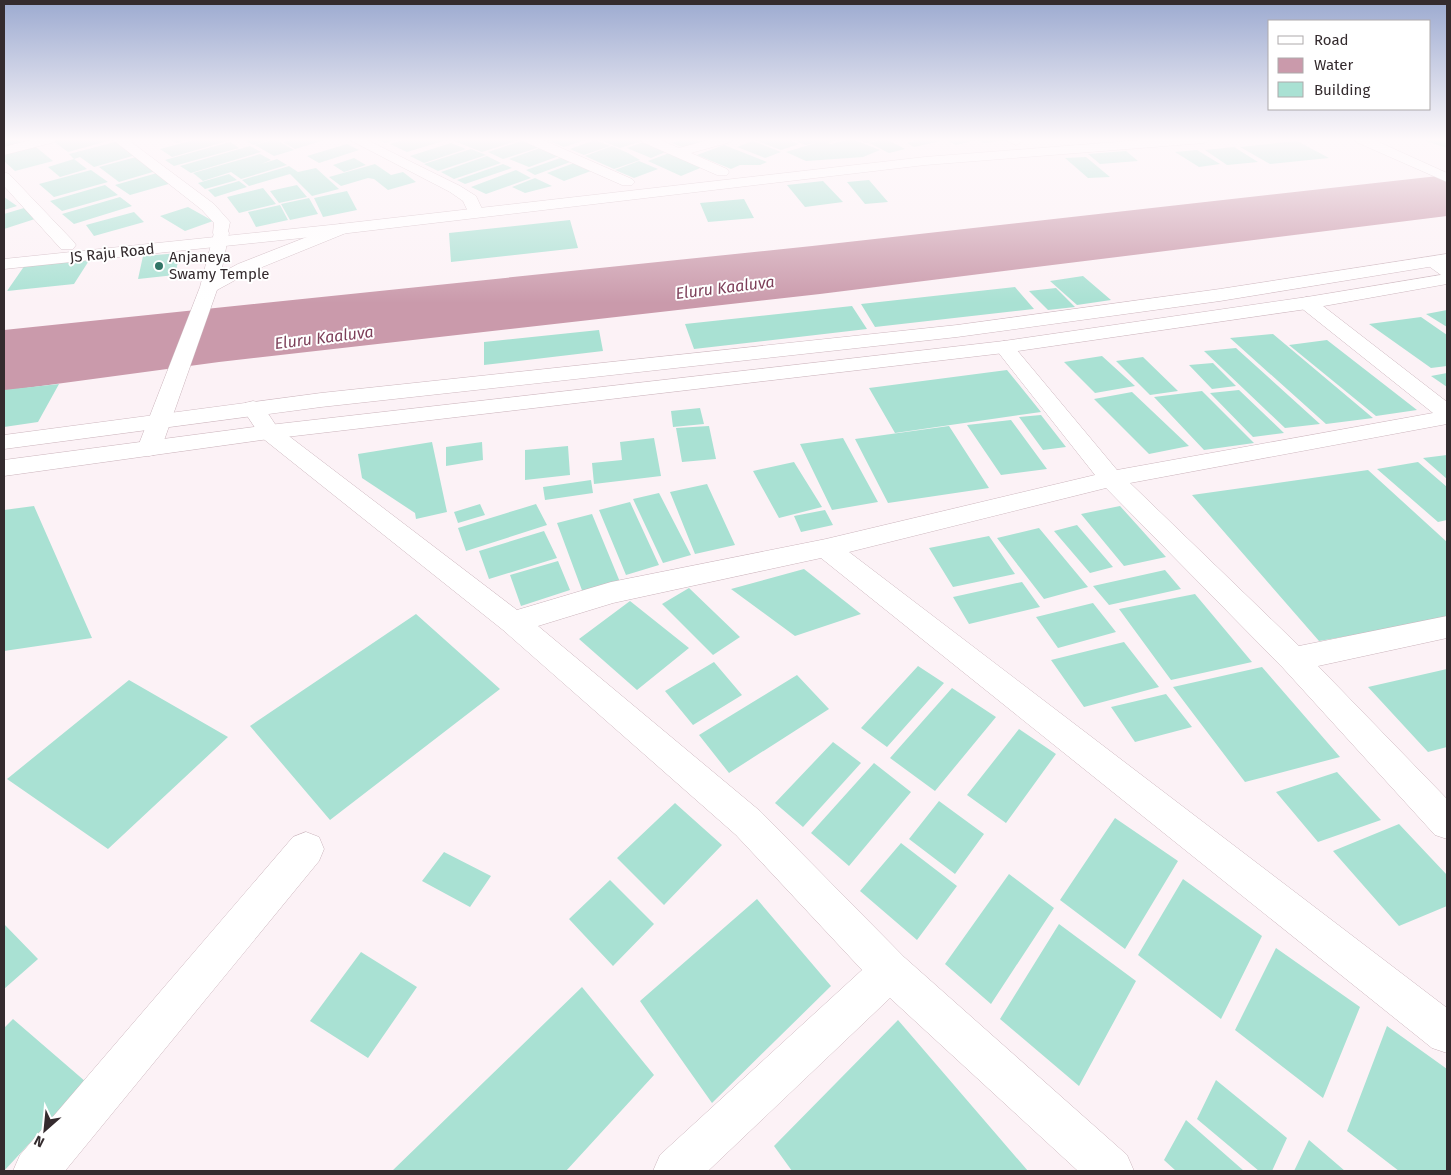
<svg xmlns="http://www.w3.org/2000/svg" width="1451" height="1175" font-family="'Fira Sans',sans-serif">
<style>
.water{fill:#ca9aab}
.building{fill:#a9e1d3}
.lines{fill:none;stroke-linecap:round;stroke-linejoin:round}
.minor-casing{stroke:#ccb5bd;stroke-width:1}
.tertiary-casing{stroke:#ccb5bd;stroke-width:1}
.secondary-casing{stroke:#ccb5bd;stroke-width:1}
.primary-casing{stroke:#ccb5bd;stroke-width:1}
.minor{fill:#fff;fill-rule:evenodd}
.tertiary{fill:#fff;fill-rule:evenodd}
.secondary{fill:#fff;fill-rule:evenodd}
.primary{fill:#fff;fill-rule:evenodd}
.poi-dot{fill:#317466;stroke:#fff;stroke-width:2}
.labels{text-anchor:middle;stroke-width:4;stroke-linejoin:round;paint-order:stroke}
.far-street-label{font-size:15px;fill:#342b2e;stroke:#fff}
.far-poi-label{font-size:15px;fill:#342b2e;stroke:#fff;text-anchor:start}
.far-water-label{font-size:16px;font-style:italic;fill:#7d3f59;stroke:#fff}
</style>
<rect width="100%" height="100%" fill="#fcf2f6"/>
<path class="water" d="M1447,175V216L820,294L219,362L4,391V330L812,246Z"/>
<path class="building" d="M4,139H16L21,142L4,146Z
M61,139H115L68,152L53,141Z
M169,139H192L177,143Z
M198,139L231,140L172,157L160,149Z
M243,139H272L253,145Z
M275,139L294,150L274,156L255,145Z
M295,139H328L295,149L283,142Z
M375,139H398L385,143Z
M406,139H450L407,152L390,144Z
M462,139H522L482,152L454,141Z
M545,139H588L564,147Z
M597,139H636L642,141L620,148Z
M684,139H693L709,144L692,151L672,143Z
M759,139H786L799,144L781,150L755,140Z
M790,139H840L828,143L840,148L831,144L852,139L880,150L863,157L806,161L786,152L822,141L806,145Z
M857,139H881L866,143Z
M886,139L905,149L889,153L869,143Z
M912,139H937L941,141L914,147L907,143L916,141Z
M945,139H973L976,140L956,145Z
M976,139H1008V140L984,143Z
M1433,139L1447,140V148L1426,141Z
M525,140L540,147L503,159L488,152Z
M595,140L610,146L584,155L570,149Z
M646,141L670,150L651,158L627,148Z
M753,141L781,152L765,158L737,147Z
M1297,141L1329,158L1270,164L1240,147Z
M115,142L136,155L94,167L80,157L74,159L69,154Z
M230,142L239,148L174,166L165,160Z
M451,143L466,149L424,163L410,156Z
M347,144L359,150L319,163L307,156Z
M724,145L767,162L760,165H740L731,169L697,155Z
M250,146L261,152L191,173L180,166Z
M612,146L628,153L640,160L614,169L585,156Z
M36,147L53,161L15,171L4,161V155Z
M1234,147L1258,162L1227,165L1205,150Z
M540,148L559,156L529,167L509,159Z
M471,149L486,155L438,171L424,164Z
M1197,150L1220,164L1199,167L1175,152Z
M1126,151L1138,161L1100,164L1088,154Z
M672,152L705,166L681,176L648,161Z
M260,154L271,160L261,164L277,159L287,165L241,179L231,172L203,181L193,173Z
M487,156L501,163L454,179L441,172Z
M136,157L156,171L119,182L99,167Z
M563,157L573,161L535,175L526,170Z
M1086,157L1110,177L1088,178L1065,158Z
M354,158L366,165L344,172L333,165Z
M74,159L87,169L60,177L48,167Z
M639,161L658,169L634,178L615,170Z
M574,163L591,171L564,181L547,173Z
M375,164L391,175L403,172L416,182L388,190L374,179L368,178L341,186L329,177Z
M503,164L512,168L465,184L457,180Z
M289,166L298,172L316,168L339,189L312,196L290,174L249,186L242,180Z
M91,170L108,182L54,197L39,184Z
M516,170L531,178L486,194L471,187Z
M157,173L172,183L130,195L115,185Z
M229,174L237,180L205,189L198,183Z
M535,178L552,186L525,193L512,187Z
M869,180L888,202L865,204L847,182Z
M239,181L247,187L215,197L208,190Z
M823,181L843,202L805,207L787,185Z
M105,185L118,195L62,211L50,201Z
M297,185L307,197L279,203L270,191Z
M263,188L276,204L239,213L227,197Z
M347,191L357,210L323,217L314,198Z
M4,197L17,206L4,210Z
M120,197L132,206L74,224L62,214Z
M309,198L318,214L290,220L281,204Z
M744,199L754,218L708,222L700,203Z
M280,205L288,220L256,227L248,212Z
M188,207L213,221L185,231L160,216Z
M24,208L38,218L4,229V214Z
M134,212L144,222L94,236L86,225Z
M570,220L578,248L451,262L449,233Z
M180,253L175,275L138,279L143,256Z
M90,259L74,284L7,291L25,265Z
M1083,276L1111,300L1077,305L1050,281Z
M1015,287L1034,309L875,327L861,304Z
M1056,288L1075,307L1048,310L1029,291Z
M852,306L867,329L694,349L685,324Z
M1447,310V327L1426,314Z
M1421,317L1447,335V366L1431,368L1369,324Z
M599,330L603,351L484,365V342Z
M1273,334L1373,418L1326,424L1230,338Z
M1327,340L1417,410L1376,416L1289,345Z
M1236,348L1320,424L1285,428L1204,351Z
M1102,356L1135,386L1095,393L1064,362Z
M1143,357L1178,391L1150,395L1116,361Z
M1213,363L1236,386L1212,389L1189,365Z
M1007,370L1041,412L895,433L869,388Z
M1447,373V387L1431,376Z
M59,384L38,422L4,427V390Z
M1239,390L1284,433L1253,437L1210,393Z
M1202,391L1254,443L1204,450L1154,397Z
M1132,392L1189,446L1149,454L1094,399Z
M700,408L704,424L673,427L671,411Z
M1041,415L1066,447L1043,450L1019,417Z
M1011,420L1047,469L1001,475L967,425Z
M709,426L716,459L682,462L676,428Z
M949,426L989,488L888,503L855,439Z
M654,438L661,476L594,484L592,463L622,460L620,442Z
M843,438L878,502L832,510L800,444Z
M432,442L447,512L416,519L415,513L362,478L358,454Z
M482,442L483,460L446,466V447Z
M568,446L570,475L525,480V450Z
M1447,455V479L1423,458Z
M794,462L822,507L779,518L753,471Z
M1418,462L1447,487V520L1438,522L1377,469Z
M1368,470L1447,542V619L1319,641L1192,495Z
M591,480L593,493L545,500L543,487Z
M707,484L735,545L695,554L670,492Z
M659,493L691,555L663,563L633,499Z
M630,502L659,565L626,575L599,510Z
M480,504L485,515L458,523L454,512Z
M536,504L547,525L466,551L458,528Z
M34,506L92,638L4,651V510Z
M1120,506L1166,557L1124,566L1081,514Z
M825,510L833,525L801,532L794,516Z
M592,514L620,582L583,593L557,523Z
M1077,525L1113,567L1090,573L1054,531Z
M1039,528L1088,587L1044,599L997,538Z
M544,531L557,558L489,579L479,551Z
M989,536L1015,574L953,587L929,548Z
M558,561L570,590L521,606L510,575Z
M804,569L861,614L795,636L731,589Z
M1165,570L1181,589L1109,605L1093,586Z
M1022,582L1040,607L969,624L953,597Z
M689,588L740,637L713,655L662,604Z
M1195,594L1252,662L1171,680L1119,609Z
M630,601L689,648L637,690L579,639Z
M1093,603L1116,632L1058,648L1036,617Z
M416,614L500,689L330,820L250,726Z
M1124,642L1159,687L1084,707L1051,660Z
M714,662L742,695L693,725L665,691Z
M918,666L944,683L887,747L861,728Z
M1262,667L1340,757L1245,782L1173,687Z
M1447,669V747L1428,752L1368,687Z
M797,675L829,709L729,773L699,735Z
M129,680L228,737L108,849L7,779Z
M952,688L996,717L935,791L890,758Z
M1166,694L1192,727L1135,742L1111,707Z
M1019,729L1056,754L1006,823L967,795Z
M833,742L861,763L803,827L775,803Z
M874,763L911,792L849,866L811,833Z
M1337,772L1381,820L1318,842L1276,792Z
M939,801L984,834L955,874L909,839Z
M675,803L722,845L664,905L617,858Z
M1115,818L1178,861L1125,949L1060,900Z
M1399,824L1447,875V906L1399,926L1333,851Z
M901,843L957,886L917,940L860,891Z
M444,852L491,876L470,907L422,881Z
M1009,874L1054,908L991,1004L945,964Z
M1183,879L1262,936L1221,1019L1138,955Z
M610,880L654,924L613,966L569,919Z
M757,899L831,986L712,1103L640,1001Z
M4,924L38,959L4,989Z
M1059,924L1136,981L1079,1086L1000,1019Z
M1276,948L1360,1007L1323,1098L1235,1030Z
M361,952L417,987L368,1058L310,1021Z
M582,987L654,1075L566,1171H392Z
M13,1019L86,1082L4,1171V1028Z
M898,1020L1028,1171H792L774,1146Z
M1387,1026L1447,1069V1171H1399L1347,1131Z
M1216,1080L1287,1138L1272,1171H1259L1197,1119Z
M1186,1120L1244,1171H1176L1164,1160Z
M1309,1140L1345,1171H1294Z"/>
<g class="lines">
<defs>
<path id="minor" d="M35,139H57L55,142L4,155V147Z
M112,139H127L214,204L230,222L227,237H215L213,233L214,223L202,210Z
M523,139H541L632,179L635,182L632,185H622L525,142Z
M640,139H658L679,148L712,139H733L731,142L691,153L727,169L729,172L727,175H717L642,142Z
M1004,139H1021L1023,141L1016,145Z
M4,172L9,174L73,241L76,245L73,249H61L4,186Z
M1307,297L1314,299L1447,402V424L1130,483L1299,646L1447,616V638L1318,666L1447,799V839L1435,835L1283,668L1106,488L849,552L1447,1008V1053L1432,1048L821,558L613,603L538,626L760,811L904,957L1127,1155L1134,1171H1078L890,998L708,1171H653L660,1155L862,970L736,835L503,630L261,437L242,408L245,403L253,401L261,403L277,427L517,610L611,582L826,539L1095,475L994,347L997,343L1004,341L1011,343L1117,470L1433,413L1300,307L1298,303L1300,299Z
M306,832L319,837L324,849L319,861L65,1171H13L20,1155L293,837Z"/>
<path id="tertiary" d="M348,139H365L460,186L476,196L484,213L482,216H470L463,201L450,192Z
M340,224L346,225L348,229L346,233L250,272L217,290L161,449L157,454L149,456L141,454L137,449L200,287L215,229H227L229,233L221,273L238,264Z"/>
<path id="secondary" d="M1432,257L1447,264V276L1441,275L1423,262L1426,258Z"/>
<path id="primary" d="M1155,139H1211L1204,143L925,165L340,234L4,269V259L340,224L925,157Z
M1354,139H1372L1447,173V182L1356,142Z
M1447,254V264L1220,301L957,337L321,407L4,449V435L321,393L957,325L1220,289Z
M1447,274V284L1307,309L1004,353L269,439L4,476V460L269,425L1004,341L1307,297Z"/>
</defs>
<use href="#minor" class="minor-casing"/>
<use href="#tertiary" class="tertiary-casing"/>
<use href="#secondary" class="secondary-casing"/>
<use href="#primary" class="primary-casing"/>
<use href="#minor" class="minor"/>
<use href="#tertiary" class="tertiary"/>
<use href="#secondary" class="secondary"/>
<use href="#primary" class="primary"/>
</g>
<linearGradient id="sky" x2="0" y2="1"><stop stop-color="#9caad0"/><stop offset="0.46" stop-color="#fef9fb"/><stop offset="1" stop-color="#fef9fb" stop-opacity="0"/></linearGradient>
<rect width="1451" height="303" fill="url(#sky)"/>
<circle class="poi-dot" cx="159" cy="266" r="5"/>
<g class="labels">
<g class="far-street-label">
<text transform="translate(112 253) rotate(-6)" y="5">JS Raju Road</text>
</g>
<g class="far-poi-label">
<text x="169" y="262">Anjaneya<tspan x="169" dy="17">Swamy Temple</tspan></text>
</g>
<g class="far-water-label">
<text transform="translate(725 287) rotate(-7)" y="6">Eluru Kaaluva</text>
<text transform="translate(324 337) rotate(-7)" y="6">Eluru Kaaluva</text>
</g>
</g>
<rect width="1451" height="1175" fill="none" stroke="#342b2e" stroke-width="10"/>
<rect x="1268" y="20" width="162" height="90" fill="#ffffff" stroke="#aeaaab"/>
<rect x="1278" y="36" width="25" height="8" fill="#ffffff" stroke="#aeaaab"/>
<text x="1314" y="45" font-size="15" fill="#342b2e">Road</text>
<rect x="1278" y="58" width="25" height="15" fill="#ca9aab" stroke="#aeaaab"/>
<text x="1314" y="70" font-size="15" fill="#342b2e">Water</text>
<rect x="1278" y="82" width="25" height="15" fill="#a9e1d3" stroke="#aeaaab"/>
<text x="1314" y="95" font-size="15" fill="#342b2e">Building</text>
<g transform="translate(45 1130) rotate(207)" stroke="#ffffff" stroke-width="4" paint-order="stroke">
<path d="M0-4L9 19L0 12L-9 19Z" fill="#342b2e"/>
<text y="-8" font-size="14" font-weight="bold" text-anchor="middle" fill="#342b2e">N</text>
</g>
</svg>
